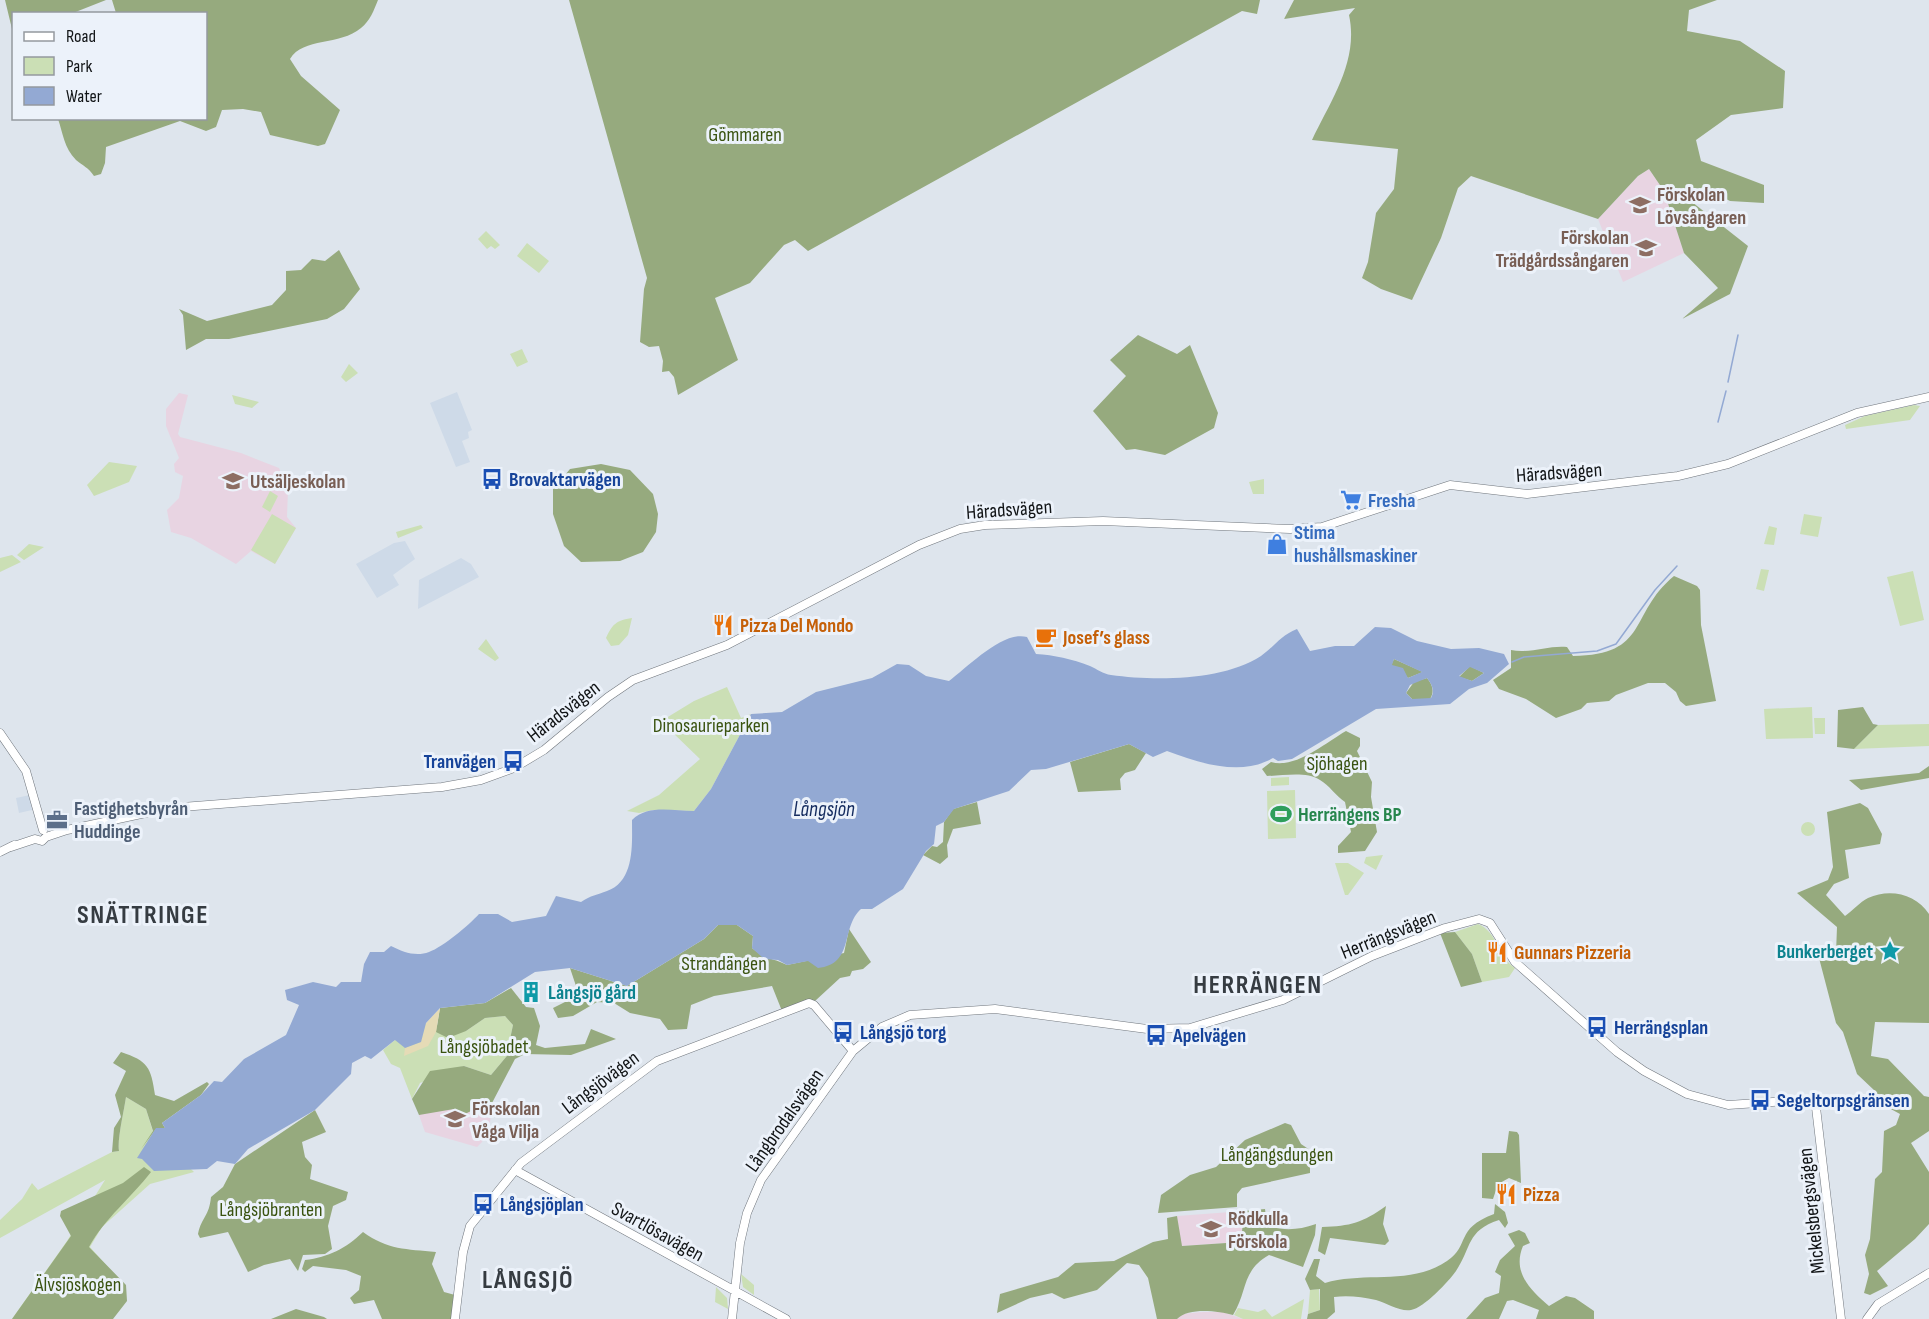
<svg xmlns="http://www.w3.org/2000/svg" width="1929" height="1319" font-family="'Sofia Sans Condensed',sans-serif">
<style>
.built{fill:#cedae8}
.education{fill:#e8d4e2}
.green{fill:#cbdfb5}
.forest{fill:#96aa7e}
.sand{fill:#e5dbb6}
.water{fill:#93a9d3;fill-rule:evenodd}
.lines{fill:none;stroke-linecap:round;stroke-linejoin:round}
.stream{stroke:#93a9d3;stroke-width:1.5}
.secondary-casing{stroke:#70767d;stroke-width:9}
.secondary{stroke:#fff;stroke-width:8}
.labels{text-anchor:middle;stroke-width:6;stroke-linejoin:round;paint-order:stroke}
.park-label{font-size:20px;fill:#3a5310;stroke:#ecf2fa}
.education-label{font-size:20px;font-weight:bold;fill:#785e54;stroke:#ecf2fa;text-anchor:start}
.street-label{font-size:20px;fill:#111416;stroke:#ecf2fa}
.transit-label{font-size:20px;font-weight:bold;fill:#164399;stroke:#ecf2fa;text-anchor:start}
.shop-label{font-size:20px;font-weight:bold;fill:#366cbe;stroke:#ecf2fa;text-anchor:start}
.food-label{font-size:20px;font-weight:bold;fill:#c56008;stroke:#ecf2fa;text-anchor:start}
.service-label{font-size:20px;font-weight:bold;fill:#4e5e75;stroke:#ecf2fa;text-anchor:start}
.leisure-label{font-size:20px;font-weight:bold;fill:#27864d;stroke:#ecf2fa;text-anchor:start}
.culture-label{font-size:20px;font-weight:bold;fill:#0d838f;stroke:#ecf2fa;text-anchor:end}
.water-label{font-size:21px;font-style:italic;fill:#152c5f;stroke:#ecf2fa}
.district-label{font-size:26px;font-weight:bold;letter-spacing:1.5px;fill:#363c42;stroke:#ecf2fa}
</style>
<rect width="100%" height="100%" fill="#dee5ed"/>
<path class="built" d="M457,392L472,430L468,432L469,438L462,441L470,462L456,467L430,403Z
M405,541L415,559L393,575L399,585L377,598L356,564L394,543Z
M461,558L471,564L479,577L418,609L419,580Z
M30,795L32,810L19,813L16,798Z"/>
<path class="education" d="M1649,169L1664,191L1684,253L1623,282L1598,219L1638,176Z
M179,393L188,395L178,434L180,437L241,453L279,468L288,490L287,517L296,528L275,564L251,551L236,564L191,538L171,532L167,510L179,498L183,476L175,472L174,464L179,458L166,426V409Z
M492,1103L490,1123L482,1142L477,1147L425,1132L419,1115L421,1110Z
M1244,1211L1241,1242L1181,1246L1177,1216Z
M1203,1312H1223L1243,1319H1177L1182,1314Z"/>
<path class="green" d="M486,231L500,245L495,249L491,246L487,249L478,239Z
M527,243L549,261L539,273L517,256Z
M522,349L528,362L517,367L510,354Z
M349,364L358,373L346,382L341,377Z
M232,395L259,402L252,408L235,404Z
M1914,405L1920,406L1910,420L1846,429L1845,425L1865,416Z
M109,462L137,466L129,482L94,496L87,485Z
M1264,479V494H1253L1249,482Z
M270,491L278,496L270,512L262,507Z
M272,514L296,528L275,564L251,550Z
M1804,514L1822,517L1818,537L1800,534Z
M421,525L423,528L398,538L396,532Z
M1769,526L1777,528L1774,545L1764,544Z
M29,544L44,547L24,560L17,555Z
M12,555L21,562L0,572V558Z
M1761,569L1769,570L1764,591L1756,589Z
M1913,571L1924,620L1900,626L1887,577Z
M632,618L628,635L619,645L611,646L606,638C612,625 616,620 632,618Z
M486,639L499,658L495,661L478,649Z
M727,687L741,718L751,714L711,789L694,811L653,810L639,813L627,811L659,795L700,759L672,732L668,735L658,723L694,701Z
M1812,707L1813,738L1766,739L1764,709Z
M1814,718H1825V734H1815Z
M1929,724V746L1854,749L1878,725Z
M1289,777V785L1271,786V778Z
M1295,790L1296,838L1268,839L1267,791Z
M1801 829a7 7 0 1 1 14 0a7 7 0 1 1-14 0Z
M1383,855L1376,870L1364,863L1366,857Z
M1335,863H1348L1364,873L1348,895H1345Z
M1478,924C1497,931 1498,957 1515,968L1509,977L1482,982L1472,954L1455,932Z
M505,1016L513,1025L509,1044L511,1051L491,1075L464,1066L420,1083L412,1099L400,1068L391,1064L383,1050L395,1040L426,1023L466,1031L485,1018Z
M126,1097L146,1109L153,1132L194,1172L150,1184L102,1227L90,1247L124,1285L12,1319L67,1241L105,1180L0,1238V1220L22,1199L32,1183L38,1190L112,1152L119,1151C117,1140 124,1111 126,1097Z
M741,1274L754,1285V1295L743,1287Z
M716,1287L727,1298L728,1309L715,1302Z
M1319,1289L1320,1310L1308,1314L1310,1290Z
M1304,1299L1301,1319H1243L1234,1315L1238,1308L1258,1312L1265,1309L1272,1317Z"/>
<path class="forest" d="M5,0H106L73,13L14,14L12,29Z
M112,0H378C374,10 370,21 361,28C340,46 303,37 290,59L301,76L340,110L325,144L318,146L270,135L261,112L243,109L222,110L216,127L206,131L180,121L106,147L105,163L101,174L94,176C88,167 83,166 76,160C64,148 63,133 58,119L206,118V14L116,13Z
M569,0H1260L1257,14L1242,11L808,251L795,240L784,245L750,283L715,298L738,360L678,395L674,377L669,371L662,372L663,361L659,346L649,347L640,342L644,289L647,278Z
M1294,0H1717L1689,10L1687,31L1740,41L1785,71L1783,108L1731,115L1696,140L1701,161L1764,185V203L1730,201L1702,187L1692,202L1748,246L1730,294L1682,319L1718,288L1684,253L1664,191L1649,169L1638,176L1598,219L1471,176L1458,188L1441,238L1412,300L1381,289L1362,278L1368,262L1376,213L1394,189L1398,149L1312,140C1331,100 1359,61 1349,15L1355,8L1284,19Z
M339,250L360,289L344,309L327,319L229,339H206L186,350L183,315L179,309L207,321L272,305L286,290V271L301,270L312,259L325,261Z
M1138,335L1177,354L1190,345L1218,413L1214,428L1165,455L1135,449L1126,450L1093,411L1126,376L1110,360Z
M601,464L630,470L653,494L658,514L656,532L643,552L620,561L581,562L564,546L553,514V489L570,469Z
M1674,576L1697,586L1700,590L1701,625L1716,701L1686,706L1680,701L1676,692L1665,683H1648L1616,695L1609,701L1587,703L1581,709L1556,718L1526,699L1499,689L1493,680L1511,668V650C1529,654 1549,645 1567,647L1573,656C1650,655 1628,614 1674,576Z
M1394,659L1423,672L1408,678L1391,665Z
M1470,666L1484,673L1472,681L1459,677Z
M1427,678C1432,684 1435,691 1430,699H1412L1406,693L1414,682Z
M1863,707L1873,724L1878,725L1854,749L1837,747L1838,710Z
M1346,731L1360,738V746L1357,751L1372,782L1371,797L1377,832L1365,851L1338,853V846L1351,832L1345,802C1336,796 1329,785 1320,780C1306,771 1283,776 1267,776L1262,769L1271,762C1296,769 1325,743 1346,731Z
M1129,744L1146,753L1135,770L1125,773L1120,779L1121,790L1078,792L1070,762Z
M1929,766V778L1861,790L1849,780L1919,773Z
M977,802L981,824L953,829L947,845L948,857L940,864L923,855L932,846L937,847L943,842L944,822L953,809Z
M1860,803L1868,808L1882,834L1880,844L1845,850L1849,878L1834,884L1826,895L1845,916C1852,911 1860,902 1868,898C1890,888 1916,894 1929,914V1023L1875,1022L1871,1056L1888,1059L1924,1096L1929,1097V1131L1911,1143L1929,1172V1224L1915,1239L1877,1271L1888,1286L1870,1295L1864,1293L1869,1274L1865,1255L1870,1239L1875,1179L1882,1172L1884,1131L1896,1125L1900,1114L1876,1101L1875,1091L1857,1074L1843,1032L1836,1023L1819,958L1836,953L1837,927L1797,893L1828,880L1833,867L1827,812Z
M718,925H737L753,936L752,948C767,961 772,957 787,965L844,953L849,929L871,962L863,969L852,971L850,976L840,978L815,1001L810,1000L782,1011L772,986L714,996L691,1005L687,1029L668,1030L660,1019L630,1013L614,1003L597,1002L573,1016L558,1018L553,1008L575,997L577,989L570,968L627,986L704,939Z
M1455,932L1472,954L1482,982L1461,987L1440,933Z
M511,988L526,1007L534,1008L540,1026L536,1045L545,1048L585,1044L591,1029L616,1039L571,1055L525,1054L515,1059L492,1103L491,1114L471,1111L463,1115L454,1109L419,1115L412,1099L430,1071L464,1066L491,1075L511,1051L509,1044L513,1025L505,1016L485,1018L466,1031L448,1038L436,1032L440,1008L485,1003Z
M121,1052C148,1061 151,1067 155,1095L174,1101L207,1082L209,1084L201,1095L162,1123L165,1128L156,1129L141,1149L153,1131L146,1109L126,1097C124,1111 117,1140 119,1151L112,1152L114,1128L121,1117L115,1095L126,1071L113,1063Z
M315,1110L326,1132L302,1142L305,1157L312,1165L310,1179L348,1192L346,1200L333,1206L328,1226L332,1249L325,1254L303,1255L298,1271L290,1259L264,1265L248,1272L228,1232L200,1238L198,1234C202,1216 209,1217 211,1197L223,1187L235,1164Z
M1285,1123L1291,1125L1301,1144L1310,1150V1173L1242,1188L1237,1194V1207L1158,1213L1161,1195L1190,1175L1216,1167L1245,1140Z
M1509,1131L1517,1132L1519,1135L1521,1183L1509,1178L1498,1184L1493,1199L1482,1198V1153H1506Z
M144,1167L151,1172C131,1198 105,1218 89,1247L126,1285L127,1301L113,1319H12L71,1236L60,1216L61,1211L123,1183Z
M1495,1204L1505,1212L1508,1223L1505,1228L1499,1220C1466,1231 1472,1247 1456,1271C1449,1281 1424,1308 1411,1310C1400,1312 1387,1303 1376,1300C1362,1297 1348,1295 1334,1297L1335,1312L1327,1319H1307L1308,1314L1320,1310V1289L1310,1290L1305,1279L1314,1259H1320L1316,1276L1325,1283C1364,1271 1411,1286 1447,1261C1471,1245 1454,1229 1494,1214Z
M1386,1206L1383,1224L1389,1241L1385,1245L1330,1238L1325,1255L1318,1251L1322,1227C1351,1226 1362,1223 1386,1206Z
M1265,1209L1267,1226C1286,1231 1298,1230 1316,1224L1315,1235L1303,1267L1269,1255C1241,1271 1248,1291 1233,1315C1218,1311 1189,1307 1177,1319H1157L1148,1278L1139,1265L1127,1263L1097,1290L1064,1299L1052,1293L1030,1298L997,1313L1000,1294L1058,1277L1075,1263L1114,1261L1153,1242L1168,1239L1167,1218L1177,1216L1182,1246L1241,1242L1244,1211Z
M1519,1230L1525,1233L1530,1243L1523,1246C1512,1272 1530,1290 1549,1306L1566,1296L1575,1298L1594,1311V1319H1536L1539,1310L1513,1300L1507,1301L1499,1319H1466L1485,1298L1499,1293L1501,1276L1495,1272L1500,1260L1515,1246L1508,1234Z
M363,1232C388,1250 406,1249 436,1252L432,1264L444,1292L455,1295L453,1319H382L374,1300L354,1304L350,1298L359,1290L361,1276L346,1270L313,1266L305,1272L302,1269L305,1260C329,1257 345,1249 363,1232Z
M296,1309L324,1317L327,1319H271Z"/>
<path class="sand" d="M440,1008L436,1032L428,1046L404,1056L405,1048L421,1042L426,1023Z"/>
<path class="water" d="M1375,627L1391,628L1417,641L1451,649L1479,648L1504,654L1509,664L1487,683L1469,689L1450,704L1376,709L1292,759L1278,761L1273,758C1241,777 1199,763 1167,751L1153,757L1129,744L1046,769L1031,770L1009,791L954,809L944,822L936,826L934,844L926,851L903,889L872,909H861C840,928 855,964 818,968L808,961L787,965L778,960L764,959L752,948L753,936L737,925H718L704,939L627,986L570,968L535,972L485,1003L440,1008L426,1023L421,1042L405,1048L395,1040L371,1059L365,1056L352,1063L351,1074L315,1110L248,1149L235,1164L217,1161L207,1169L154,1171L142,1159L137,1158L156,1128H165L162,1123L201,1095L214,1081L222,1082L244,1059L286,1035L299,1005L287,1000L285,990L313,982L336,987L341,982H361L364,964L370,952H384L391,946C403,952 416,957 429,952C443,947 469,925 479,914H498L512,922L546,916L556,896L581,902C591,895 597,895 607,891C635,881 632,844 632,820C648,804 673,811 694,811L711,789L751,714L782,712L816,692L872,678L897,664L909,665L926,676L949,681C968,667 1003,630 1027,637L1036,654C1054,655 1072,659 1090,666C1097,669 1103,674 1111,675C1154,681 1223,681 1261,656C1275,646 1280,636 1297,629L1310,651L1335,646H1354ZM1394,659L1422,672L1408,678L1403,668L1392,665ZM1470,667L1484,673L1472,681L1459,676ZM1427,678C1432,684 1435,691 1431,698L1412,699L1406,693L1410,685Z"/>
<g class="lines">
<path class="stream" d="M1728,382L1738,335
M1718,422L1726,391
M1512,662L1524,657L1597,651L1616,644L1655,590L1677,566"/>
<defs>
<path id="secondary" d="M0,733L26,771L43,830
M11,847L35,839L42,841L46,837L67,830L169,808L442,787L481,780L514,768L544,750L608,697L633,680L727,645L919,545L960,529L985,525L1103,521L1290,529L1322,527L1450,485L1527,494L1678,476L1728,464L1857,413L1929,397
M0,852L14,845
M515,1170L786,1319
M455,1319L463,1252L470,1226L521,1163L657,1061L809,1003L814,1005L853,1051
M732,1319L740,1243L747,1213L761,1180L853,1051L882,1027L910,1015L995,1009L1147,1029L1190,1028L1283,1000L1372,956L1445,928L1479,919L1490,923L1515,962L1617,1052L1644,1071L1687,1094L1728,1105L1815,1099L1841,1319
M1867,1319L1878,1304L1929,1273"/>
</defs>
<use href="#secondary" class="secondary-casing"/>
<use href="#secondary" class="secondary"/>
</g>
<defs>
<symbol id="school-bare" viewBox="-9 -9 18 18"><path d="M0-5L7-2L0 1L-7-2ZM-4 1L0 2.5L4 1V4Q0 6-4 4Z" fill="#8d6e63" stroke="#ecf2fa" stroke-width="2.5" paint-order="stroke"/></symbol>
<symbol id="bus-bare" viewBox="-9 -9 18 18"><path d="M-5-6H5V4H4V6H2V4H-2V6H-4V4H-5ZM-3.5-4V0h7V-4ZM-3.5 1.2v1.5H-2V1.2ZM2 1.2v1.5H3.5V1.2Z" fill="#1a4fb4" stroke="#ecf2fa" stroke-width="2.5" paint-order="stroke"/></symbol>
<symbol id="supermarket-bare" viewBox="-9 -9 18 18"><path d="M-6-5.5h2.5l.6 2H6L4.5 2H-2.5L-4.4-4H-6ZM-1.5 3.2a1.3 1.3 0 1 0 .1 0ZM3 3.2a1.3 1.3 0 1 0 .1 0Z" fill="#3f7fe0" stroke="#ecf2fa" stroke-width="2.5" paint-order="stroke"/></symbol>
<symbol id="shop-bare" viewBox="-9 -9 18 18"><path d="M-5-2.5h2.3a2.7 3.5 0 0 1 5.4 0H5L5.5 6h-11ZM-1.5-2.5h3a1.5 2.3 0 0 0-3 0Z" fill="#3f7fe0" stroke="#ecf2fa" stroke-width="2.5" paint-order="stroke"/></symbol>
<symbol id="restaurant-bare" viewBox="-9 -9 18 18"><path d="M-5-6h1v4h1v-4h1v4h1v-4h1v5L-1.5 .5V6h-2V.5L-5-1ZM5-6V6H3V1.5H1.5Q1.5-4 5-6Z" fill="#e8710a" stroke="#ecf2fa" stroke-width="2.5" paint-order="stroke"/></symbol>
<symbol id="cafe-bare" viewBox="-9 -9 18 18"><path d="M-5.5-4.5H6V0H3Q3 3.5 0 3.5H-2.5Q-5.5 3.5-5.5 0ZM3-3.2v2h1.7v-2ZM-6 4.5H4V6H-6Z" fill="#e8710a" stroke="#ecf2fa" stroke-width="2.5" paint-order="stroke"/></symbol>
<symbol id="stadium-bare" viewBox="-9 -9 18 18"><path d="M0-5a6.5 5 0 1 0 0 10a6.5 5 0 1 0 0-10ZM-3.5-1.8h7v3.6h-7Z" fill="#2e9e5b" stroke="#ecf2fa" stroke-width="2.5" paint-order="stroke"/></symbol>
<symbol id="office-bare" viewBox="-9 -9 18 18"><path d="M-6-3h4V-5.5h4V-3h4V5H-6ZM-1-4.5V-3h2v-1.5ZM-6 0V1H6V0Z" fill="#5c6f8a" stroke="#ecf2fa" stroke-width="2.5" paint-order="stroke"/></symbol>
<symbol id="sight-bare" viewBox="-9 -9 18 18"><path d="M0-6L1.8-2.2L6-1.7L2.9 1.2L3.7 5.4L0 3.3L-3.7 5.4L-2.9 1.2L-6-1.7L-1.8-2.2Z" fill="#0f9aa8" stroke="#ecf2fa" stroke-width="2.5" paint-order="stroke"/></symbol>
<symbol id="building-bare" viewBox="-9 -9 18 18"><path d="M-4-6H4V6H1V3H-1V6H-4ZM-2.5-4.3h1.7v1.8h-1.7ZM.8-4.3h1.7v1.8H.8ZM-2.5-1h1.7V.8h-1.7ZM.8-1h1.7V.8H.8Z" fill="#0f9aa8" stroke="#ecf2fa" stroke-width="2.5" paint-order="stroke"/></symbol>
</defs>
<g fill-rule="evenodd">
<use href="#school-bare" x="1625" y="190" width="30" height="30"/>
<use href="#school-bare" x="1631" y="233" width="30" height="30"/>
<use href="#bus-bare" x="477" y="464" width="30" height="30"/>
<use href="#school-bare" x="218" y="466" width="30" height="30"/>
<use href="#supermarket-bare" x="1336" y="485" width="30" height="30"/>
<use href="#shop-bare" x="1262" y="529" width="30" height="30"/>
<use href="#restaurant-bare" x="708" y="610" width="30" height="30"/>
<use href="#cafe-bare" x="1031" y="622" width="30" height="30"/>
<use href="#bus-bare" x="498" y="746" width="30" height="30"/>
<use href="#stadium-bare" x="1266" y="799" width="30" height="30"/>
<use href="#office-bare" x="42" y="805" width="30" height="30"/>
<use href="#sight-bare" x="1875" y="936" width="30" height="30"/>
<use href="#restaurant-bare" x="1482" y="937" width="30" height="30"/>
<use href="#building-bare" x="516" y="977" width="30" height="30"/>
<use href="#bus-bare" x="1582" y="1012" width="30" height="30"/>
<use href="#bus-bare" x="828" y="1017" width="30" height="30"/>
<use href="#bus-bare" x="1141" y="1020" width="30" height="30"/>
<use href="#bus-bare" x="1745" y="1085" width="30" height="30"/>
<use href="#school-bare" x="440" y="1104" width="30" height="30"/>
<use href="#restaurant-bare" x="1491" y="1179" width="30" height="30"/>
<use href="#bus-bare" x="468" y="1189" width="30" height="30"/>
<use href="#school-bare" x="1196" y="1214" width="30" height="30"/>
</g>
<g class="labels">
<g class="park-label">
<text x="745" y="141">Gömmaren</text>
<text x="711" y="732">Dinosaurieparken</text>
<text x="1337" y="770">Sjöhagen</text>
<text x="724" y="970">Strandängen</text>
<text x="484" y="1053">Långsjöbadet</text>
<text x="1277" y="1161">Långängsdungen</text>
<text x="271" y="1216">Långsjöbranten</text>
<text x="78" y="1291">Älvsjöskogen</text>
</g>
<g class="education-label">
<text x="1657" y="201">Förskolan<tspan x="1657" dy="23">Lövsångaren</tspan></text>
<text x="1629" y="244" text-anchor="end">Förskolan<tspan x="1629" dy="23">Trädgårdssångaren</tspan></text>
<text x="250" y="488">Utsäljeskolan</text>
<text x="472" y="1115">Förskolan<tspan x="472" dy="23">Våga Vilja</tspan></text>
<text x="1228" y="1225">Rödkulla<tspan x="1228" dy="23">Förskola</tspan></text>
</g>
<g class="street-label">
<text transform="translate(1559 472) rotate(-4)" y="7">Häradsvägen</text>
<text transform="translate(1009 509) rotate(-4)" y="7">Häradsvägen</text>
<text transform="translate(563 711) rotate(-38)" y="7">Häradsvägen</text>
<text transform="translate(1388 934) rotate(-22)" y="7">Herrängsvägen</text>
<text transform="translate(600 1082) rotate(-37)" y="7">Långsjövägen</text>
<text transform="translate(784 1120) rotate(-55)" y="7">Långbrodalsvägen</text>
<text transform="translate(1811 1211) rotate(-96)" y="7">Mickelsbergsvägen</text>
<text transform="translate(658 1231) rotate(29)" y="7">Svartlösavägen</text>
</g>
<g class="transit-label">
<text x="509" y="486">Brovaktarvägen</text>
<text x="496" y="768" text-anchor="end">Tranvägen</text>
<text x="1614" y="1034">Herrängsplan</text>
<text x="860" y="1039">Långsjö torg</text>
<text x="1173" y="1042">Apelvägen</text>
<text x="1777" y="1107">Segeltorpsgränsen</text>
<text x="500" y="1211">Långsjöplan</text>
</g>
<g class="shop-label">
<text x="1368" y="507">Fresha</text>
<text x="1294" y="539">Stima<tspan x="1294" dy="23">hushållsmaskiner</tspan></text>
</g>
<g class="food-label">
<text x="740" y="632">Pizza Del Mondo</text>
<text x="1063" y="644">Josef’s glass</text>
<text x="1514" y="959">Gunnars Pizzeria</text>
<text x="1523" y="1201">Pizza</text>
</g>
<g class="service-label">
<text x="74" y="815">Fastighetsbyrån<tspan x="74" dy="23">Huddinge</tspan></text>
</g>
<g class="leisure-label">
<text x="1298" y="821">Herrängens BP</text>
</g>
<g class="culture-label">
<text x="1873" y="958">Bunkerberget</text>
<text x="548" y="999" text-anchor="start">Långsjö gård</text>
</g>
<g class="water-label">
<text x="824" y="816">Långsjön</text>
</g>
<g class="district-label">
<text x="143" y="923">SNÄTTRINGE</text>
<text x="1258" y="993">HERRÄNGEN</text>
<text x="528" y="1288">LÅNGSJÖ</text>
</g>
</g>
<rect x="12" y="12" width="195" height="108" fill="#ecf2fa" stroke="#94999f" stroke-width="1.5"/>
<rect x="24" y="32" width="30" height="9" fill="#ffffff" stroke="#94999f" stroke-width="1.5"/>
<text x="66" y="42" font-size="18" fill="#111416">Road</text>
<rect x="24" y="57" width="30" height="18" fill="#cbdfb5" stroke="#94999f" stroke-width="1.5"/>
<text x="66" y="72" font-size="18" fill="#111416">Park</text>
<rect x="24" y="87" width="30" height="18" fill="#93a9d3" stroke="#94999f" stroke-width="1.5"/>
<text x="66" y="102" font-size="18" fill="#111416">Water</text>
</svg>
